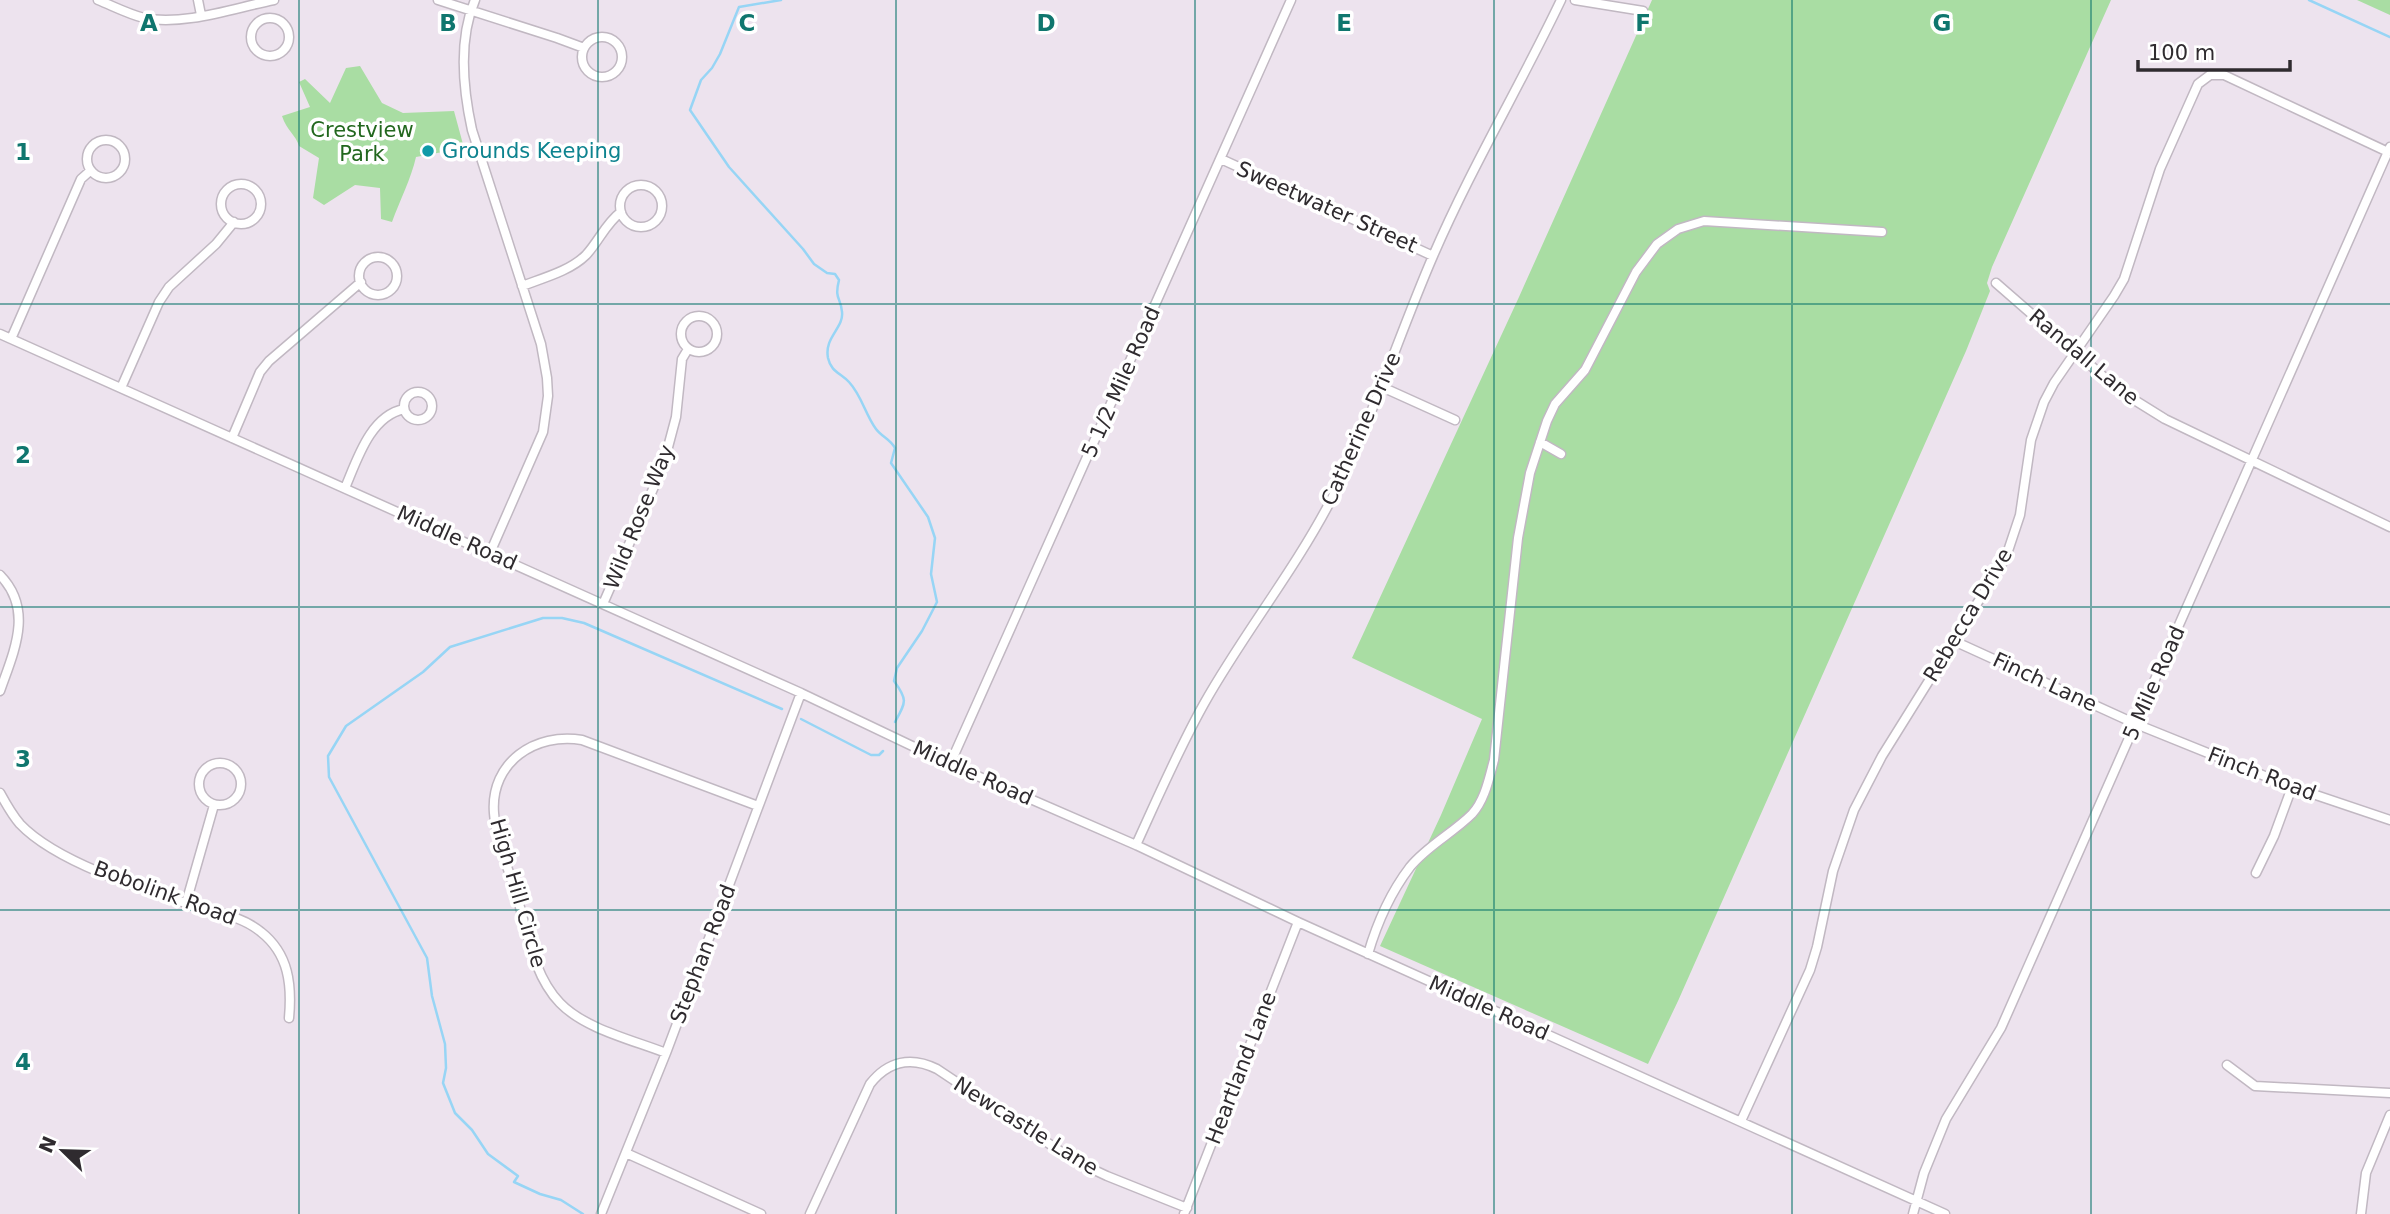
<svg xmlns="http://www.w3.org/2000/svg" width="2390" height="1214" font-family="'DejaVu Sans',sans-serif">
<style>
.green{fill:#a9dda3}
.lines{fill:none;stroke-linecap:round;stroke-linejoin:round}
.stream{stroke:#97d5f5;stroke-width:2.5}
.minor-casing{stroke:#c1b8c2;stroke-width:11}
.minor{stroke:#fff;stroke-width:8}
.grid{fill:none;stroke:#0f766e;stroke-width:2;stroke-opacity:0.55}
.culture-dot{fill:#0f9aa8;stroke:#fff;stroke-width:2.5}
.labels{text-anchor:middle;stroke-width:7;stroke-linejoin:round;paint-order:stroke}
.park-label{font-size:21px;fill:#22671e;stroke:#fff}
.culture-label{font-size:21px;fill:#0d838f;stroke:#fff;text-anchor:start}
.street-label{font-size:21px;fill:#2f2b2f;stroke:#fff}
.grid-label{font-size:23px;text-anchor:middle;font-weight:bold;fill:#0f766e;stroke:#fff;stroke-width:7;stroke-linejoin:round;paint-order:stroke}
</style>
<rect width="100%" height="100%" fill="#ede3ee"/>
<path class="green" d="M1652,0H2111L1992,267L1987,283L1990,291L1966,351L1678,1001L1648,1064L1380,946L1441,815L1482,719L1352,658L1519,297Z
M2357,0H2390V15Z
M360,66L382,103L403,113L454,111L464,148L416,157C411,179 400,200 392,222L381,219L380,188L355,185L324,205L313,198L319,158L299,146C296,135 287,131 282,116L310,107L299,82L305,79L330,103L346,68Z"/>
<g class="lines">
<path class="stream" d="M781,0L739,7L720,54L712,68L701,80L690,110L729,167L803,249L814,264L827,273L835,274L839,280C834,300 841,297 842,312C844,328 824,337 828,358C831,372 841,373 849,382C862,396 865,414 876,429C882,437 890,439 895,448L891,463L928,517L935,538L931,574L937,602L922,631L897,668L894,681C908,700 906,702 895,722
M2309,0L2390,37
M801,719L871,755H879L883,751
M583,1214L561,1200L540,1194L514,1182L518,1176L488,1154L472,1130L455,1113L443,1083L446,1068L445,1044L432,996L427,958L329,777L328,756L346,726L423,672L450,647L543,618H562L584,623L782,709"/>
<defs>
<path id="minor" d="M98,0C113,6 128,14 144,18C184,26 234,8 274,0
M198,0L201,15
M438,0L557,38L584,48
M475,0C458,40 463,89 472,130L541,344L547,378L548,396L543,432L490,553
M1575,0L1643,11
M251 37a19 19 0 1 1 38 0a19 19 0 1 1-38 0Z
M582 57a20 20 0 1 1 40 0a20 20 0 1 1-40 0Z
M2210,75H2224L2388,152
M87 159a19 19 0 1 1 38 0a19 19 0 1 1-38 0Z
M1221,159L1433,256
M221 204a20 20 0 1 1 40 0a20 20 0 1 1-40 0Z
M620 206a21 21 0 1 1 42 0a21 21 0 1 1-42 0Z
M359 276a19 19 0 1 1 38 0a19 19 0 1 1-38 0Z
M1996,283L2120,391L2165,419L2390,527
M522,286C543,278 570,271 586,255C599,241 606,223 621,212
M681 334a18 18 0 1 1 36 0a18 18 0 1 1-36 0Z
M0,334L801,693L950,764L1136,845L1298,922L1945,1214
M11,339L81,179L90,171
M1382,387L1455,420
M121,388L159,302L169,287L216,244L234,222
M404 406a14 14 0 1 1 28 0a14 14 0 1 1-28 0Z
M232,438L260,372L269,361L361,282
M1540,442L1561,454
M345,488C357,460 370,416 404,409
M0,575C34,610 14,651 0,691
M603,604L663,466L676,417L682,359L688,349
M1954,641L2136,724L2292,787L2390,820
M199 784a21 21 0 1 1 42 0a21 21 0 1 1-42 0Z
M950,764L1291,0
M0,793C6,804 12,815 20,824C56,862 142,889 192,905C215,912 242,916 261,932C289,954 292,985 289,1018
M1136,845C1158,797 1179,748 1205,702C1244,633 1294,571 1331,500C1372,421 1398,337 1433,256C1471,168 1520,86 1561,0
M2256,873L2274,836L2292,787
M186,903L214,805
M1368,954C1377,923 1391,892 1410,867C1427,846 1453,833 1472,814C1485,800 1489,778 1494,760L1518,538L1530,473L1547,421L1555,404L1585,370L1636,272L1657,244L1678,229L1704,221L1882,232
M666,1053C633,1040 585,1029 560,1003C534,976 528,935 518,900C510,872 496,842 494,813C490,762 536,732 582,740L758,806
M2227,1065L2255,1086L2390,1093
M1741,1121L1810,970L1817,947L1833,871L1854,810L1882,756L2006,557L2020,515L2031,440L2044,402L2054,383L2114,296L2124,279L2160,169L2198,84L2210,75
M626,1153L761,1214
M601,1214L666,1053L801,693
M810,1214L870,1084C888,1061 911,1056 937,1069L1075,1161L1107,1176L1187,1208
M1184,1214L1298,922
M1913,1214L1924,1173L1946,1119L2001,1028L2390,147
M2361,1214L2366,1173L2390,1115"/>
</defs>
<use href="#minor" class="minor-casing"/>
<use href="#minor" class="minor"/>
</g>
<path class="grid" d="M299,0V1214M598,0V1214M896,0V1214M1195,0V1214M1494,0V1214M1792,0V1214M2091,0V1214M0,304H2390M0,607H2390M0,910H2390"/>
<circle class="culture-dot" cx="428" cy="151" r="7"/>
<g class="labels">
<g class="park-label">
<text x="362" y="137">Crestview<tspan x="362" dy="24">Park</tspan></text>
</g>
<g class="culture-label">
<text x="442" y="158">Grounds Keeping</text>
</g>
<g class="street-label">
<text transform="translate(1327 207) rotate(24)" y="7">Sweetwater Street</text>
<text transform="translate(2084 357) rotate(40)" y="7">Randall Lane</text>
<text transform="translate(1121 382) rotate(-66)" y="7">5 1/2 Mile Road</text>
<text transform="translate(1361 429) rotate(-66)" y="7">Catherine Drive</text>
<text transform="translate(639 517) rotate(-68)" y="7">Wild Rose Way</text>
<text transform="translate(457 538) rotate(24)" y="7">Middle Road</text>
<text transform="translate(1968 615) rotate(-59)" y="7">Rebecca Drive</text>
<text transform="translate(2045 682) rotate(25)" y="7">Finch Lane</text>
<text transform="translate(2154 683) rotate(-66)" y="7">5 Mile Road</text>
<text transform="translate(973 773) rotate(24)" y="7">Middle Road</text>
<text transform="translate(2262 774) rotate(21)" y="7">Finch Road</text>
<text transform="translate(165 893) rotate(20)" y="7">Bobolink Road</text>
<text transform="translate(518 893) rotate(74)" y="7">High Hill Circle</text>
<text transform="translate(703 954) rotate(-69)" y="7">Stephan Road</text>
<text transform="translate(1489 1008) rotate(24)" y="7">Middle Road</text>
<text transform="translate(1241 1068) rotate(-69)" y="7">Heartland Lane</text>
<text transform="translate(1026 1126) rotate(32)" y="7">Newcastle Lane</text>
</g>
</g>
<g class="grid-label">
<text x="149" y="31">A</text>
<text x="448" y="31">B</text>
<text x="747" y="31">C</text>
<text x="1046" y="31">D</text>
<text x="1344" y="31">E</text>
<text x="1643" y="31">F</text>
<text x="1942" y="31">G</text>
<text x="23" y="160">1</text>
<text x="23" y="463">2</text>
<text x="23" y="767">3</text>
<text x="23" y="1070">4</text>
</g>
<g transform="translate(63 1151) rotate(293)" stroke="#ffffff" stroke-width="5" paint-order="stroke">
<path d="M0-5L12 26L0 18L-12 26Z" fill="#2f2b2f"/>
<text y="-10" font-size="19" font-weight="bold" text-anchor="middle" fill="#2f2b2f">N</text>
</g>
<path d="M2138 60v10h152v-10" fill="none" stroke="#2f2b2f" stroke-width="3.5"/>
<text x="2148" y="60" font-size="21" fill="#2f2b2f" stroke="#ffffff" stroke-width="5" paint-order="stroke">100 m</text>
</svg>
